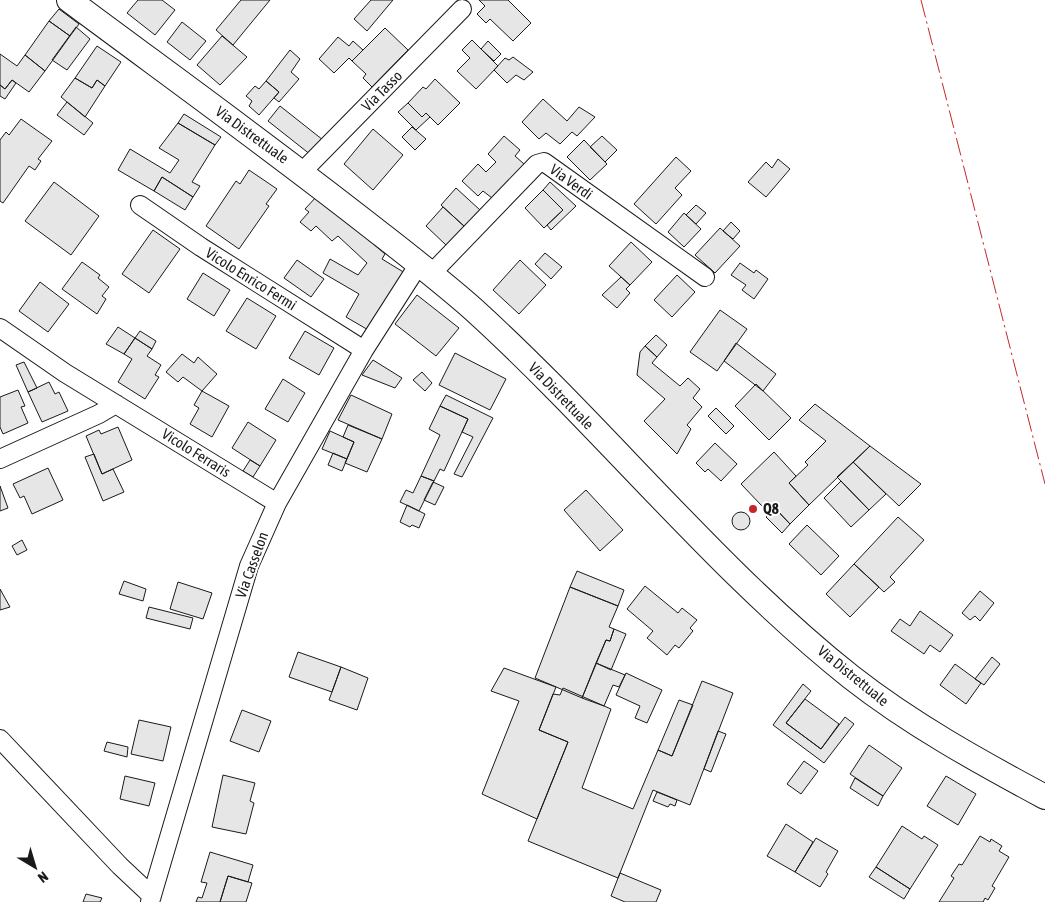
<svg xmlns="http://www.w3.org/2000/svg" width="1045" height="902" font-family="'Asap Condensed',sans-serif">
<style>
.building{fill:#e6e6e6;stroke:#1a1a1a}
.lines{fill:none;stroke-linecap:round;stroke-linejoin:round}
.street-casing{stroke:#1a1a1a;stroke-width:20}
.secondary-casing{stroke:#1a1a1a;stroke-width:26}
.street{stroke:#fff;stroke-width:18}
.secondary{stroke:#fff;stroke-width:24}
.power{stroke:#c62828;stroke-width:1;stroke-dasharray:18 4 2.5 4;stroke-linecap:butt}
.poi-dot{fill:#c62828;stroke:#fff;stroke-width:2}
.labels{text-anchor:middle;stroke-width:4;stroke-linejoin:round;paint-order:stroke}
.street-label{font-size:15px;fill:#1a1a1a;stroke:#fff}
.poi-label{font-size:15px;font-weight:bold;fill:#1a1a1a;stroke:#fff;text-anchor:start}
</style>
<rect width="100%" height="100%" fill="#fff"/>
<path class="building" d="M138,0H162L175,10L155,35L127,13Z
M241,0H270L233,45L216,30Z
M371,0H393L367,31L354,19Z
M479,0H508L531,23L513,41L490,19L486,23L477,14L485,6Z
M59,9L79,24L70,36L49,21Z
M49,21L70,36L45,71L25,55Z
M182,22L206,41L190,60L167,42Z
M76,27L90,39L67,70L52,60Z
M385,28L408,50L372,87L363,78L366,74L352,61Z
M222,36L247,57L220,85L197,65Z
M338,37L349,46L353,41L363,50L352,61L349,58L334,73L319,59Z
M472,40L498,66L476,89L457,71L470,58L462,50Z
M488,41L501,54L494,61L481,49Z
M97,46L121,62L105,86L97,80L92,88L75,78Z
M290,50L300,59L291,72L299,79L279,102L274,98L279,92L266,81Z
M0,54L17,66L25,55L45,71L29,92L12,80L5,89L0,85Z
M513,57L533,72L524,80L516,75L507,83L494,70L505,58L509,60Z
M75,78L92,88L97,80L105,86L85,117L61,97Z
M435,79L460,103L438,125L426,113L422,117L408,103L423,87L426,89Z
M12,80L16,83L5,99L0,96V85L5,89Z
M266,81L279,92L259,115L249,106L252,101L246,96L255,86L259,89Z
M543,99L567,121L579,107L595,117L577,136L572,132L560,144L546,133L539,139L522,122Z
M67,102L93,123L84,135L57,115Z
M408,103L422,117L426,113L430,117L416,130L398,112Z
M280,106L323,140L311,155L268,121Z
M184,114L221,137L215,145L178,123Z
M21,119L52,141L38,159L41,161L35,170L29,166L3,203L0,201V140L6,132L9,135Z
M178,123L215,145L192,182L200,186L193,197L162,177L154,191L118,170L130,149L170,173L179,160L159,148Z
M412,127L426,139L415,150L402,137Z
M373,129L403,155L373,190L344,164Z
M504,136L520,150L515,156L524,164L492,198L483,191L478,196L462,181L478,164L486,172L496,162L488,154Z
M602,136L617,150L605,162L590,147Z
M584,140L607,164L590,180L567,157Z
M676,157L691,171L675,188L682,195L656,224L634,204Z
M778,159L790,169L766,197L748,182L766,162L772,168Z
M249,170L277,189L266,204L269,206L239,249L206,226L236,181L240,184Z
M162,177L193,197L185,210L154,191Z
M54,182L99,216L71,255L25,221Z
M550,182L576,206L551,230L547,225L563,210L543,190Z
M456,188L480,210L465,227L441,205Z
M543,190L563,210L544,228L525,208Z
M317,196L385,254L382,259L405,273L370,331L346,317L359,294L323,273L330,259L358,275L367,263L338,236L332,241L316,226L311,231L300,222L309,212L305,209Z
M696,205L706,213L696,224L686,215Z
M443,207L465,227L447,246L426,226Z
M684,213L701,229L684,247L668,232Z
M731,222L740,231L733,239L723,231Z
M720,228L740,246L715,273L695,255Z
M153,230L180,249L149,293L122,274Z
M631,242L652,262L630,285L609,266Z
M545,253L562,267L551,279L535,264Z
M297,260L324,279L311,297L284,278Z
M520,260L546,285L519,314L493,290Z
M82,262L100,275L98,278L109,287L102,296L106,299L97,314L62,289Z
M740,263L754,273L756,270L768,279L754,299L742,290L746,285L731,275Z
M203,273L230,290L214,316L187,299Z
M677,275L695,292L672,317L654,300Z
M621,277L630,285L626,289L630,293L617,308L602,295Z
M40,282L69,304L48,332L19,311Z
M417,295L459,328L436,356L395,324Z
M247,298L276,316L256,349L226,331Z
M720,310L747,329L717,371L690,352Z
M118,327L135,338L124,354L106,344Z
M140,331L156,341L152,349L135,338Z
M305,331L334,348L319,375L289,358Z
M656,335L667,345L657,357L645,346Z
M135,338L152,349L147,356L161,365L155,375L159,377L145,399L118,382L132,359L124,354Z
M736,343L776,374L763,391L724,361Z
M645,346L657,357L652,363L680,386L688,378L700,389L693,398L702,407L687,425L691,429L677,454L644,421L665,399L637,375L640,352Z
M455,353L506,379L490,410L439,385Z
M182,354L194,363L198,357L217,374L202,391L183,377L178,382L166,372Z
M373,360L402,378L395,388L362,375Z
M24,362L37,388L28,392L16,365Z
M422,372L432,383L425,391L413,380Z
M283,379L305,393L288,422L265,409Z
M49,382L55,394L59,392L68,411L42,422L28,392Z
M756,384L791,418L769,440L735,406Z
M18,390L25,406L21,407L28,423L3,434L0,427V397Z
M202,391L229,406L212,437L190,424L199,408L194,405Z
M351,395L392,414L382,439L338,420Z
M446,395L493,418L462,477L454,474L473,437L462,432L468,419L440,406Z
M815,404L870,446L809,505L789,483L808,465L805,462L826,441L799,420Z
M440,406L468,419L444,471L440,469L434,481L421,476L440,435L429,429Z
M716,408L734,426L726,434L708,416Z
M248,422L276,440L260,466L232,448Z
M348,425L382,439L367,472L345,463L354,442L343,437Z
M118,427L132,460L102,474L86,436L99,430L101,434Z
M330,431L354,442L347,459L322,449Z
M715,443L737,464L721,481L708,469L705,472L696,463Z
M870,446L921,484L899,506L853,462Z
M774,452L796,476L789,483L809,505L790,524L768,501L762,506L741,484Z
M333,453L347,459L342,471L328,465Z
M94,454L102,474L113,469L124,492L103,501L85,457Z
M250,460L260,466L253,477L243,471Z
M853,462L886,494L869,510L837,477Z
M48,468L63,500L32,514L24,496L20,498L13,484Z
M421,476L434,481L419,511L400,502L406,490L413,493Z
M841,481L869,510L851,527L824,498Z
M433,482L444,487L435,505L424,500Z
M0,486L8,508L0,511Z
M586,490L623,530L600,551L564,510Z
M407,505L425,514L419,528L412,525L410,527L400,522Z
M775,508L790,524L782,533L766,517Z
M732 521a9 9 0 1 1 18 0a9 9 0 1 1-18 0Z
M898,517L924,540L890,577L895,582L884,592L854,564Z
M807,525L839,556L821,575L789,544Z
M22,540L27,550L17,555L12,546Z
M854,564L879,587L850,617L826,594Z
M577,571L624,590L618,606L570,587Z
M124,581L146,589L143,601L119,594Z
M178,582L212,593L203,619L170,609Z
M645,586L678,613L682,608L697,620L690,628L693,631L679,648L675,645L667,655L647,638L653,631L627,609Z
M570,587L618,606L609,627L614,629L610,641L606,640L582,698L535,678Z
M0,589L10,607L0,610Z
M980,591L994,603L980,621L975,616L970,620L962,613Z
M149,607L193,618L190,629L146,618Z
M920,611L953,635L940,652L930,645L924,654L891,631L900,619L910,626Z
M614,629L626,634L611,670L596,663L606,640L610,641Z
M298,652L341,667L332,692L289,677Z
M992,657L1000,664L984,685L975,679Z
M596,663L625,675L619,687L613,685L604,706L582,698Z
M955,664L981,683L966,704L940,685Z
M341,667L368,678L357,710L329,700Z
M504,668L556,687L539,730L568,742L537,819L482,794L519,701L491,691Z
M626,673L662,690L647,723L635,718L640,706L616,695Z
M702,681L733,693L690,805L653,790L618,878L528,841L568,742L539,730L553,694L560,695L563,688L611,709L582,788L633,809L658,750L672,756Z
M803,684L811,691L786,723L821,749L845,717L854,724L824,763L773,725Z
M805,699L839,724L821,749L786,723Z
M679,700L693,705L672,756L658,750Z
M242,710L271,721L259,752L230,741Z
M139,720L171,727L163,761L131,754Z
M718,731L726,734L711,772L704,769Z
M107,742L128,747L127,757L104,751Z
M869,745L902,768L883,796L850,774Z
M804,761L818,771L801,794L787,784Z
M223,775L255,783L250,801L254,803L246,834L212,827Z
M125,776L155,783L149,806L120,799Z
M946,776L976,794L958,825L927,806Z
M855,778L883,796L878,806L850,788Z
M657,792L677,800L675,806L670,804L668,807L653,801Z
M786,824L813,842L795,872L767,856Z
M902,826L922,839L924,836L938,845L910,889L876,867Z
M980,836L990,842L991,839L1002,846L999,851L1009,857L992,886L995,888L988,900L985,898L983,902H939L954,878L951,876L959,864L962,865Z
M816,838L838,851L826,872L828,874L820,887L795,872Z
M210,852L253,865L248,882L228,876L220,902H196L198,897L202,898L207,883L201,882Z
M876,867L910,889L904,899L869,877Z
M620,873L661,890L656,902H625L611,896Z
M228,876L252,883L246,902H220Z
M86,894L102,898L100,902H83Z"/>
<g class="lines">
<defs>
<path id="street" d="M302,172L462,9
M140,205L201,247L364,350
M431,274L537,164L544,162L705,277
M0,328L65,373L277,503
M0,459L99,414L116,404
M0,739L120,866L152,896
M150,902L249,566L277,503L364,350L419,264"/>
<path id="secondary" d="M69,0C167,73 267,145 364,221C401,250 438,278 473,309C603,427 713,567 851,677C911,724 978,761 1045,797"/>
</defs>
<use href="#street" class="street-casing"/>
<use href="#secondary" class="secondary-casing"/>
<use href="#street" class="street"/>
<use href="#secondary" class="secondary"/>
<path class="power" d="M921,0L1045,484"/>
</g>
<circle class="poi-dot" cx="753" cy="509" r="5"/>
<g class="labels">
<g class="street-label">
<text transform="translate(382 91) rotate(-45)" y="5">Via Tasso</text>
<text transform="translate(252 135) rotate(36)" y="5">Via Distrettuale</text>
<text transform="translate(571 182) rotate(36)" y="5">Via Verdi</text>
<text transform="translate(251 279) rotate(32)" y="5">Vicolo Enrico Fermi</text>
<text transform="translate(561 396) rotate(46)" y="5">Via Distrettuale</text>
<text transform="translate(196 453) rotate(32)" y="5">Vicolo Ferraris</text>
<text transform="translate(252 565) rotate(-70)" y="5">Via Casselon</text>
<text transform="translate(853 676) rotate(39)" y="5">Via Distrettuale</text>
</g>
<g class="poi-label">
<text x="763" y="514">Q8</text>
</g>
</g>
<g transform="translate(35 867) rotate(142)" stroke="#ffffff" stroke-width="4" paint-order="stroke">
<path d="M0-4L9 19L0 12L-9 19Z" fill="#1a1a1a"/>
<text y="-8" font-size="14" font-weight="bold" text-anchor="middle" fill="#1a1a1a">N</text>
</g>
</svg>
